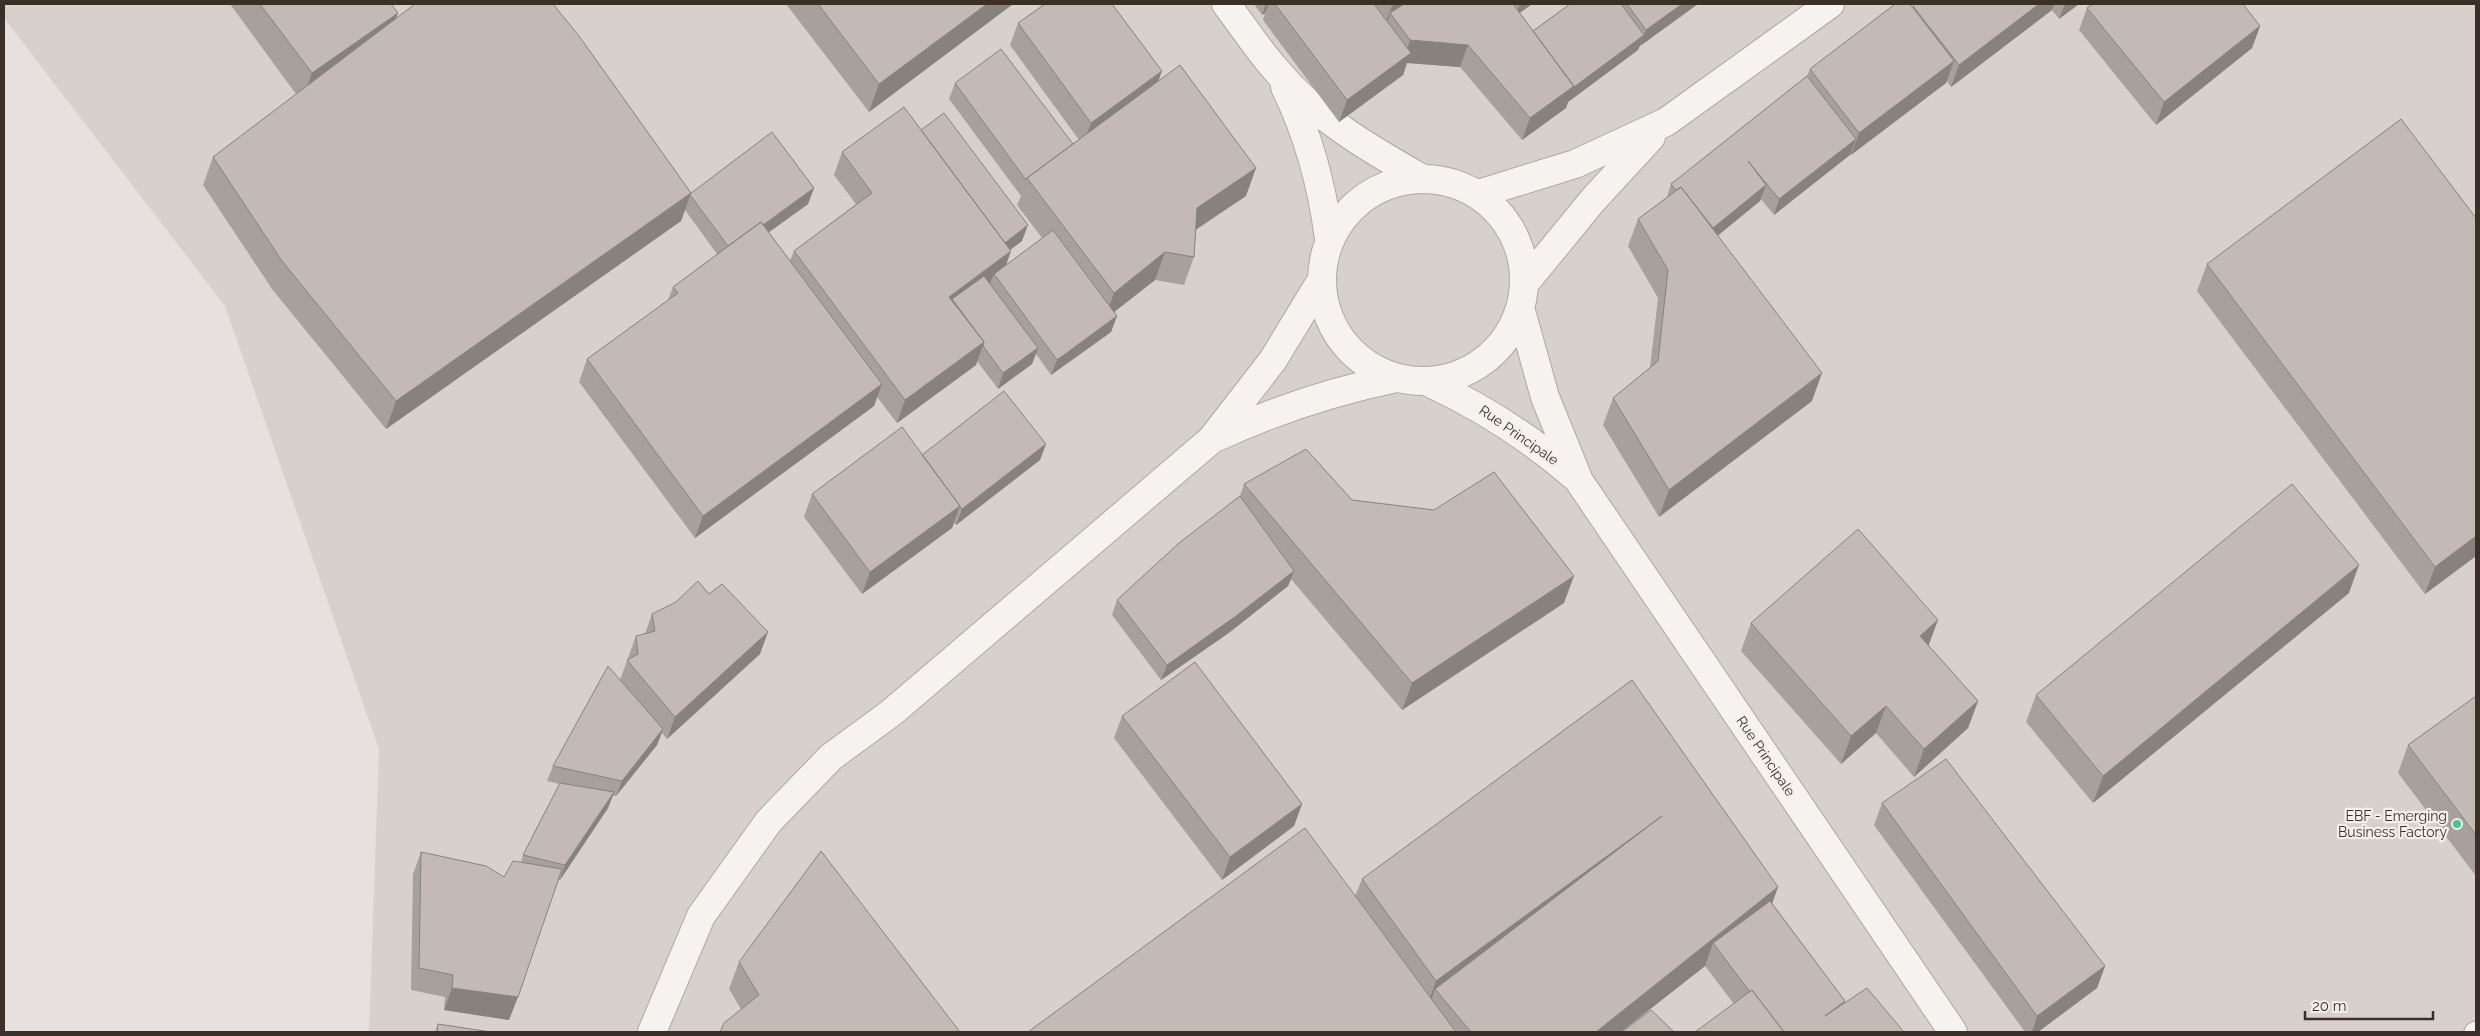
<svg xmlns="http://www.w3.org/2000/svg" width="2480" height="1036" font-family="Raleway,sans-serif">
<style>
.built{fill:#d8d0cc}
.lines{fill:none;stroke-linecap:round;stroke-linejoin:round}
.lane-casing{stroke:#b0a7a4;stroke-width:21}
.street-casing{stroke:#b0a7a4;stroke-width:30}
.lane{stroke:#f5f2f0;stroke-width:19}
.street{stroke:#f5f2f0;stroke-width:28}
.wall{fill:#a8a09c}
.shaded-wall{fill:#88827f}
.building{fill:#c3bab5;stroke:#88827f}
.poi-dot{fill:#4ac48d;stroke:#f4efed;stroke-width:2}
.labels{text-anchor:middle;stroke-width:4.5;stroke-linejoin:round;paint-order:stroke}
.street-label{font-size:14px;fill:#3c2f28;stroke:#f4efed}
.poi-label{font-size:14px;fill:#3c2f28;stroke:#f4efed;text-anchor:end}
</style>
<rect width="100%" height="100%" fill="#e6e0de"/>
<path class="built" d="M4,4H2476V1032H369L379,749L225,306L4,18Z"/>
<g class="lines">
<defs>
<path id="lane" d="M2474,1032L2476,1031"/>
<path id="street" d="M1226,4C1243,26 1258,50 1277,71C1315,117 1370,149 1421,178
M1285,87C1309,136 1322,185 1329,239
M1322 280a101 101 0 1 1 202 0a101 101 0 1 1-202 0Z
M1478,194L1575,164L1666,122L1830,4
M1525,283L1593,200L1651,137
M1521,311L1545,397L1579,481L1953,1032
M1428,382C1482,407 1529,437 1574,476
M1217,437C1275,410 1334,391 1396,378
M652,1032L701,916L769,821L831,757L891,713L1211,440L1273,360L1321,281"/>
</defs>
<use href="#lane" class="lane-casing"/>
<use href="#street" class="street-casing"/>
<use href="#lane" class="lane"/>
<use href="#street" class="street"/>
</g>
<path class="wall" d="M230,4H391L398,13L396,18L691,193L814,188L808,204L769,232L790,261L794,251L856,204L834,175L842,152L921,130L1022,241L1010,250L1006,265L1042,238L1017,205L1021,196L949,99L955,83L1073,144L1079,140L1010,45L1018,23L1158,82L1246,196L1196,230L1194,257L1184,285L1155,280L1114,312L1117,316L1111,332L1051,375L1036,354L1032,364L998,389L977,361L976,365L897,423L877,397L874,406L695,538L579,382L587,359L668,300L673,287L717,254L685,210L681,221L386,429L272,289L203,185L213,157L296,94Z
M786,4H1013L869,112Z
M1254,4H1532L1520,13L1533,31L1570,4H1698L1640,46L1638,50L1568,102L1566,108L1522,140L1460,67L1407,63L1403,75L1339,122L1263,20L1265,13L1262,15Z
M1915,4H2079L2059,19L2052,10L1951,87L1947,81L1946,83L1851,155L1850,154L1774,215L1761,199L1760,201L1718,235L1812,401L1659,517L1603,425L1613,398L1650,368L1658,298L1628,246L1638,219L1667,197L1671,184L1807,76L1810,69L1912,7Z
M2087,8L2260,26L2252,48L2156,125L2079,30Z
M2207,264L2476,556L2425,594L2197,291Z
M1046,444L1040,460L956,525L954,523L952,528L862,594L804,517L812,494L922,455Z
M1244,484L1352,500L1564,603L1402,710L1291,579L1288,586L1230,632L1161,680L1112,615L1117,600L1240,496Z
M2349,593L2093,803L2026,722L2036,695Z
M652,614L760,654L667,739L662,733L657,745L616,796H613L608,808L560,880H558L509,1020L444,1010L445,997L411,990L413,874L421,852L504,877L521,862L523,855L560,784L547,781L553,766L620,680L636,636L645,634Z
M1751,623L1929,646L1978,701L1968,728L1914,777L1876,733L1841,764L1741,651Z
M2476,696V876L2398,773L2408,745Z
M1122,716L1302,804L1294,826L1222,880L1114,738Z
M1882,803L2105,966L2097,988L2038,1032H2025L1874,825Z
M1362,879L1778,887L1772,903L1845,1001L1844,1003L1904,1032L1734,1004L1705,966L1621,1032H1028L1355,896Z
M739,962L960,1032L741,1009L729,989Z
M438,1024L491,1032H435Z"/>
<path class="shaded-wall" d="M987,4H1013L869,112L879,84Z
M1266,4H1269L1265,13L1262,15Z
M1394,4H1410L1390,13L1388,20L1386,21L1392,6Z
M1520,4H1532L1515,16Z
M1682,4H1698L1640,46L1646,30Z
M2039,4H2054L2052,10L1951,87L1959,65Z
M2065,4H2079L2059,19Z
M398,13L388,40L302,101L312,73Z
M2260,26L2252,48L2156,125L2164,102Z
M1644,35L1638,50L1568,102L1566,108L1522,140L1530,118Z
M1410,40L1468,45L1460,67L1407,63L1403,75L1339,122L1347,100L1404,58Z
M1954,61L1946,83L1851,155L1859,133Z
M1162,71L1154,93L1083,145L1091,123Z
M1856,139L1850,155L1774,215L1779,199Z
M1256,168L1246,196L1187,235L1197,208Z
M1766,185L1760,201L1704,247L1709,231Z
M814,188L808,204L725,264L731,249Z
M691,193L681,221L386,429L396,401Z
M1028,225L1022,241L994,262L1000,247Z
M1011,251L1003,274H994L990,283L955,309L949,297Z
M1165,252L1155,280L1104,320L1114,293Z
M1117,316L1111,332L1051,375L1057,360Z
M984,342L976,365L897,423L905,400Z
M1038,348L1032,364L998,389L1003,373Z
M1822,373L1812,401L1659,517L1669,490Z
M882,384L874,406L695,538L703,516Z
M1046,444L1040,460L956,525L962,509Z
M960,506L952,528L862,594L870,572Z
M2476,536V556L2425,594L2435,567Z
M2359,565L2349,593L2093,803L2103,776Z
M1294,571L1288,586L1230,632L1161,680L1167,665Z
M1574,576L1564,603L1402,710L1412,683Z
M1938,620L1928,647L1920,636Z
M768,632L760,654L667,739L675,717Z
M1978,701L1968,728L1914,777L1924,749Z
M1886,706L1876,733L1841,764L1851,736Z
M663,729L657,745L616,796L622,781Z
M614,792L608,808L560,880L565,865Z
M1302,804L1294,826L1222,880L1230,857Z
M1662,816L1435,989L1429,1007L1426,1009L1436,981Z
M1778,887L1768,915L1713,943L1705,966L1621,1032H1596Z
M2105,966L2097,988L2038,1032H2032L2037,1016Z
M452,988L518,997L509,1020L444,1010Z"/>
<path class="building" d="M260,4H391L398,13L312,73Z
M415,4H553L579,36L691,193L396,401L282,261L213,157Z
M818,4H987L879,84Z
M1045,4H1112L1162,71L1091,123L1018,23Z
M1275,4H1374L1411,53L1347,100Z
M1404,4H1513L1574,86L1530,118L1468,45L1410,40L1390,13Z
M1570,4H1621L1644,35L1574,87L1533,31Z
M1627,4H1682L1646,30Z
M1895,4H1910L1954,61L1859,133L1810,69Z
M1915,4H2039L1959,65L1913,6Z
M2093,4H2243L2260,26L2164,102L2087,8Z
M1001,49L1073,144L1027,178L1026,180L955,83Z
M1180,65L1256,168L1197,208L1194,257L1165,252L1114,293L1027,178Z
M1807,76L1856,139L1779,199L1748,161L1766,185L1713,228L1681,187L1676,190L1671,184Z
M904,107L1011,251L949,297L984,342L905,400L794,251L872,193L842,152Z
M944,113L1028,225L1005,243L921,130Z
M2401,119L2476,218V536L2435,567L2207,264Z
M772,132L814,188L763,225L761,222L728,246L690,195L691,193L690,194Z
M1681,187L1822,373L1669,490L1613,398L1658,361L1668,270L1638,219Z
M761,222L882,384L703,516L587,359L678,293L673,287Z
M1053,230L1117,316L1057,360L994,274Z
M984,276L1038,348L1003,373L983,346L984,342L952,299Z
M1004,391L1046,444L962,509L960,507V506L922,455Z
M902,427L960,506L870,572L812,494Z
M1306,449L1352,500L1434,510L1494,472L1574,576L1412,683L1244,484Z
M2292,484L2359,565L2103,776L2036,695Z
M1240,496L1294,571L1236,616L1167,665L1117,600L1179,543Z
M1858,529L1938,620L1920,636L1978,701L1924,749L1886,706L1851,736L1751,623Z
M698,581L709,594L722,584L768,632L675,717L627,660L638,654L636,636L655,631L652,614L676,602Z
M1195,662L1302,804L1230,857L1122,716Z
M608,666L663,729L622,781L553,766Z
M1632,680L1778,887L1596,1032H1471L1435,989L1662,816L1436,981L1362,879Z
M2476,696V835L2408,745Z
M1946,759L2105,966L2037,1016L1882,803Z
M560,783L614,792L565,865L523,855Z
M1305,828L1456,1032H1028Z
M821,851L960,1032H720L724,1023L759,995L739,962Z
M421,852L486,866L504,877L513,861L562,869L518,997L452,988L453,975L419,968Z
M1770,901L1845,1001L1825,1016L1867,988L1904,1032H1784L1752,990L1750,992L1713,943Z
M1752,990L1784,1032H1695Z
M1651,1010L1674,1032H1622Z
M438,1024L491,1032H437Z"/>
<circle class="poi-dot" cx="2457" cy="824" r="5"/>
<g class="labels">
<g class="street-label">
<text transform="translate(1519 435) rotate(35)" y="5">Rue Principale</text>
<text transform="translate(1766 756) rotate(56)" y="5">Rue Principale</text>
</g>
<g class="poi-label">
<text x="2447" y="821">EBF - Emerging<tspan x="2447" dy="16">Business Factory</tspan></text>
</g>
</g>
<rect width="2480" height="1036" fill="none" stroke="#3c2f28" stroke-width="10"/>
<path d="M2305 1011v8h128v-8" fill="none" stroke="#3c2f28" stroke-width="2.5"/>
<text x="2312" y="1011" font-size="15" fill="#3c2f28" stroke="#f4efed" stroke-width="4" paint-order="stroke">20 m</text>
</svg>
